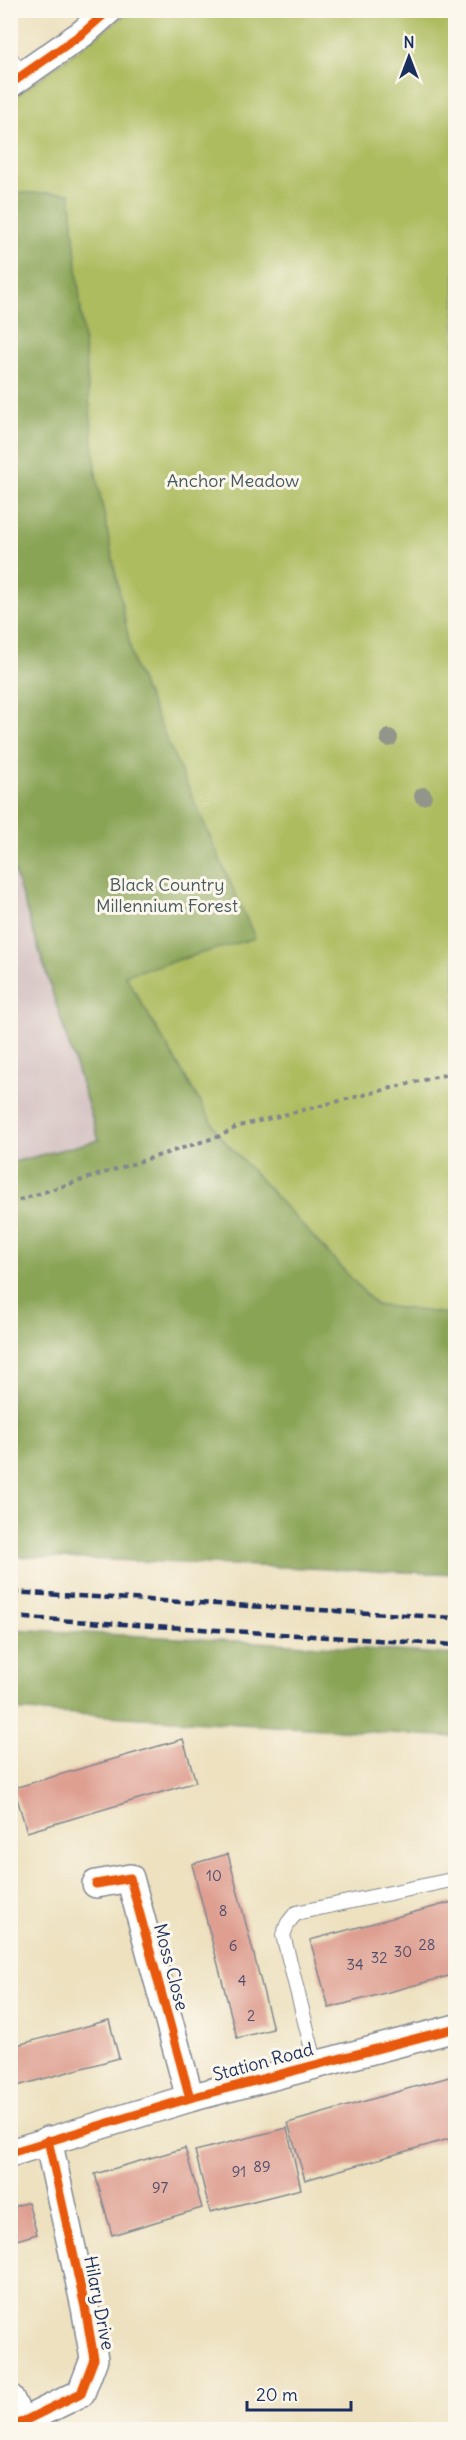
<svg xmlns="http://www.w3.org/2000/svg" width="466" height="2440" font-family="Delius,sans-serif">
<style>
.industrial{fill:#d2bfc0}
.green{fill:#adbc5f;stroke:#64765e;stroke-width:1.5}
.forest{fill:#8aa456;stroke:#526a5a;stroke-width:1.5}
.building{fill:#de9f91}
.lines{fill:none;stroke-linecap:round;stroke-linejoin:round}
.service-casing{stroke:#84888f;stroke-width:16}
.minor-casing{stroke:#84888f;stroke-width:30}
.path{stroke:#84888f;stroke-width:4;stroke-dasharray:4.5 4.5;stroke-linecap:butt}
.service{stroke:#fff;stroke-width:14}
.minor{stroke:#fff;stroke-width:27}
.rail{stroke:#1b2f5e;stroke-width:4.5;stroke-dasharray:9 4.5;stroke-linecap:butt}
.cycleway-casing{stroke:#fbf7ec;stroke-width:13}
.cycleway{stroke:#e8590c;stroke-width:9}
.tree{fill:#92968a}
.labels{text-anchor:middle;stroke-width:6;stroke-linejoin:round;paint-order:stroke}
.number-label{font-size:15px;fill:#4c4b6b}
.park-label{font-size:18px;fill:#47595e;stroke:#fbf7ec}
.street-label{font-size:18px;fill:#1b2f5e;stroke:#fbf7ec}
</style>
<rect width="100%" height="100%" fill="#fbf7ec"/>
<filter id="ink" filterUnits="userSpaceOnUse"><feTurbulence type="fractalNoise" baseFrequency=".0167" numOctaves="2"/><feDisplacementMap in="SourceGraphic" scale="12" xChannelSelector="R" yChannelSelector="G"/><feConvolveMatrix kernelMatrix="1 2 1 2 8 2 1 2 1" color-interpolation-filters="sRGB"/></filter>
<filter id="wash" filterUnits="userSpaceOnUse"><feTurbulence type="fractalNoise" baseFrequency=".008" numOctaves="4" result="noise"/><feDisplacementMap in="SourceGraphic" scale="24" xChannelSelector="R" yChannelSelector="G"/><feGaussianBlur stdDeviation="1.35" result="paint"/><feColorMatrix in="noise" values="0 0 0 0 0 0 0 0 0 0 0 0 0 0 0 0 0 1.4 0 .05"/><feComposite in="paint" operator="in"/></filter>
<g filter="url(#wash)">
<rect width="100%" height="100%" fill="#ede1c0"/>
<path class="industrial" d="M10,861L100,1141L11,1163H10Z"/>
<path class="green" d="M130,11H455V1573L10,1163L99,1140L11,861V100Z"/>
<path class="forest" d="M11,193H70L96,474L134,666L255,938L125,975L220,1136L376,1305L455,1315V1574L11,1556V1163L99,1140L11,861Z
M11,1629L275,1643L455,1655V1737L11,1710Z"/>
<g id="blocks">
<path class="building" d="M183,1739L196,1782L27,1832L14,1788Z
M228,1854L273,2029L237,2038L192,1864Z
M456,1901V1974L329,2008L310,1940Z
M109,2020L119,2058L10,2088V2047Z
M456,2075V2137L305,2180L288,2123Z
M287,2128L301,2189L210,2212L195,2151Z
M185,2148L202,2208L112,2235L95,2174Z
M28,2202L37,2234L10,2242V2208Z"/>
</g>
</g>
<g filter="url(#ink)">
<use href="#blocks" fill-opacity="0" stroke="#84888f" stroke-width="1.5"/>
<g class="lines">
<defs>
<path id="service" d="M10,57L22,76
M316,2065L283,1935L288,1923L296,1913L456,1879"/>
<path id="minor" d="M10,84L83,33L109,10
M96,1884L130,1878L190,2098
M10,2153L190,2098L456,2028
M10,2398L22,2424
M10,2428L81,2393L94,2359L85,2307L48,2140"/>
</defs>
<use href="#service" class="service-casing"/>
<use href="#minor" class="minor-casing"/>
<path class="path" d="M10,1203L220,1136L239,1126L456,1072"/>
<use href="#service" class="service"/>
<use href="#minor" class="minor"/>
<path class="rail" d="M10,1592L456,1618
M10,1617L456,1645"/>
<defs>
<path id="cycleway" d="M10,84L83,33L109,10
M96,1884L130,1878L190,2098
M10,2153L190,2098L456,2028
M10,2428L81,2393L94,2359L85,2307L48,2140"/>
</defs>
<use href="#cycleway" class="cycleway-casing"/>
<use href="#cycleway" class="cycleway"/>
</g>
<g class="tree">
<circle cx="389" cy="738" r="9"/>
<circle cx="423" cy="796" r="9"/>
</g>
</g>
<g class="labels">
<g class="number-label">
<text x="214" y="1881">10</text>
<text x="223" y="1916">8</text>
<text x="427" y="1950">28</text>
<text x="233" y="1951">6</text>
<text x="403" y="1957">30</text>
<text x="379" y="1963">32</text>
<text x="355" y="1970">34</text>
<text x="242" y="1986">4</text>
<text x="251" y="2021">2</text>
<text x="262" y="2172">89</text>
<text x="239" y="2177">91</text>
<text x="160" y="2193">97</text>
</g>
<g class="park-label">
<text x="233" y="487">Anchor Meadow</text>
<text x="167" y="891">Black Country<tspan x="167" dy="21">Millennium Forest</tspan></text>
</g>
<g class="street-label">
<text transform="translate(171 1967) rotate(75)" y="6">Moss Close</text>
<text transform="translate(263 2062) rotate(-15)" y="6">Station Road</text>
<text transform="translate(99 2303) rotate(79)" y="6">Hilary Drive</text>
</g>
</g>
<rect width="466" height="2440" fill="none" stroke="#fbf7ec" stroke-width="36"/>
<g transform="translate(409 57)" stroke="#fbf7ec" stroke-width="4.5" paint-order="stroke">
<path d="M0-4.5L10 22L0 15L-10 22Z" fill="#1b2f5e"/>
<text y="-9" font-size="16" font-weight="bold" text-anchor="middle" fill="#1b2f5e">N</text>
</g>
<path d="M247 2401v9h104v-9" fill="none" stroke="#1b2f5e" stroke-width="3"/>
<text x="256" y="2401" font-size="18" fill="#1b2f5e" stroke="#fbf7ec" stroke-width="4.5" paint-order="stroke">20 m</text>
</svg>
